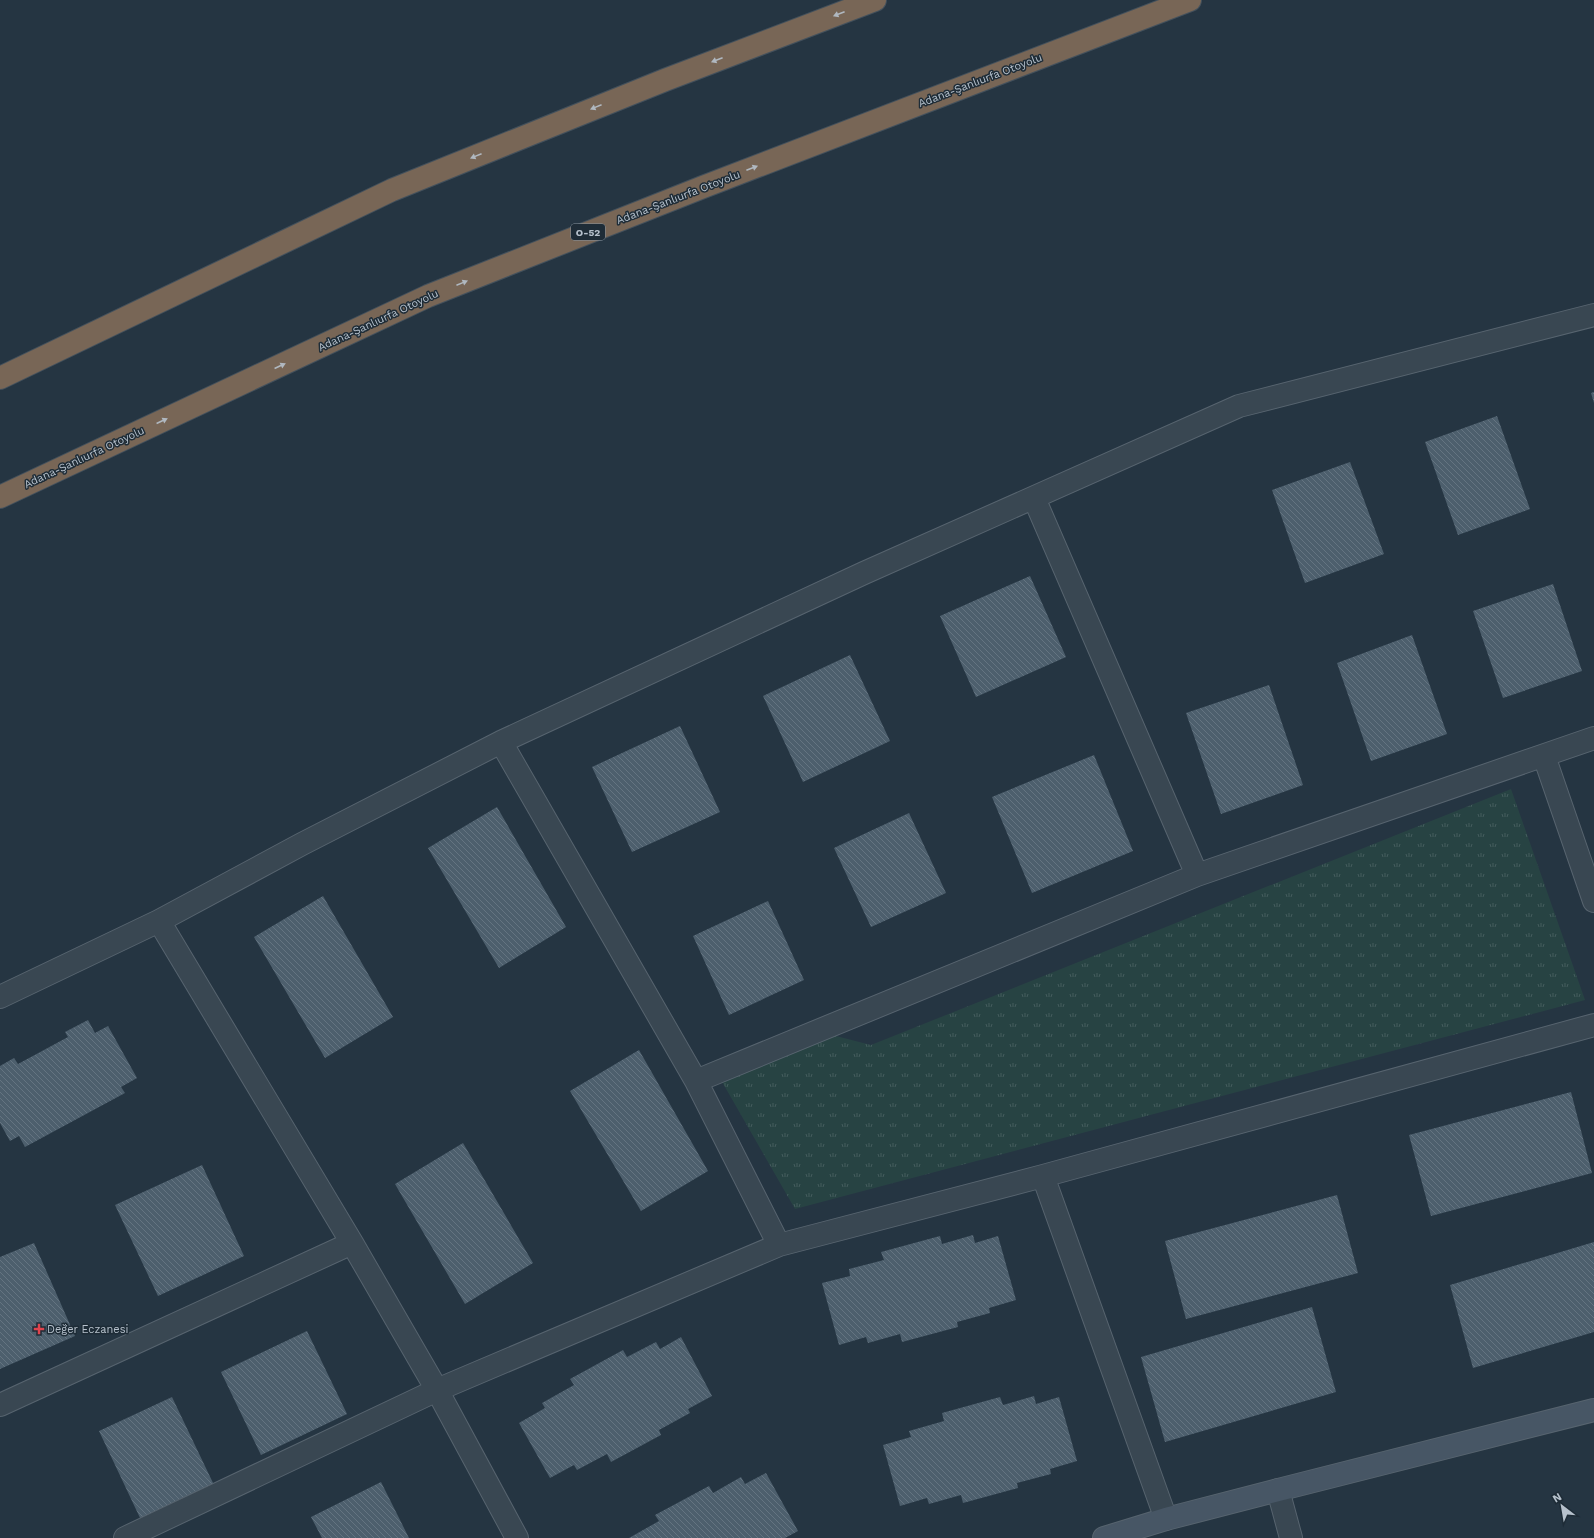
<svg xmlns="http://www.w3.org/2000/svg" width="1594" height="1538" font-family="'Work Sans',sans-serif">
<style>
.grass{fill:url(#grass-tufts)}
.building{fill:url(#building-back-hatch)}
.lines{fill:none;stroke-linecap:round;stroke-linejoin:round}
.street-casing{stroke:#57646f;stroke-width:24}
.secondary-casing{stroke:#57646f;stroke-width:24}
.highway-casing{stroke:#44515c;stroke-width:24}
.street{stroke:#394752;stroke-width:22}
.secondary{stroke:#475665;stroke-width:22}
.highway{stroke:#786656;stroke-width:22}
.oneway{fill:#b0b8c0}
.health-dot{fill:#e0444e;stroke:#1e2c37;stroke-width:1.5}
.labels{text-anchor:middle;stroke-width:3;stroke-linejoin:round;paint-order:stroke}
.shield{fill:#1e2c37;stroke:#88949f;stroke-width:1}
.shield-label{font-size:10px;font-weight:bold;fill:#b6c1cc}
.street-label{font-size:11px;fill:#b6c1cc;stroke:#1e2c37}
.poi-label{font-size:11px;fill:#b6c1cc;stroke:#1e2c37;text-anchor:start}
</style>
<defs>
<pattern id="grass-tufts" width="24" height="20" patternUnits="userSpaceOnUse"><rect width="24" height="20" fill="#274343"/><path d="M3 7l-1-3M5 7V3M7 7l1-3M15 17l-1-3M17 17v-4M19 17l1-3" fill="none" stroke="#445c5d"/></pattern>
<pattern id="building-back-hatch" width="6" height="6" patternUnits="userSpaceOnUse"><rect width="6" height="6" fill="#4d5f6d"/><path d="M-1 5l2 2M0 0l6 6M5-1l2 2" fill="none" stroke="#647481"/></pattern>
</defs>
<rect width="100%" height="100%" fill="#253542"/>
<path class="grass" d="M1511,789L1585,1000L795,1209L721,1080L832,1035L871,1045Z"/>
<path class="building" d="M1594,392V403L1591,393Z
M1497,416L1530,509L1458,535L1425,442Z
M1350,462L1384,554L1305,583L1272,490Z
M1030,576L1066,657L976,697L940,616Z
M1553,584L1582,671L1503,698L1473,611Z
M1412,635L1447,734L1371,761L1337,663Z
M850,655L890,741L803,782L763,696Z
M1269,685L1303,785L1221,814L1186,713Z
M680,726L720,812L632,852L592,767Z
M1094,755L1133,851L1032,893L992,797Z
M497,807L566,927L499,968L428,848Z
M909,813L946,893L871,927L834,848Z
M323,896L393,1017L325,1058L254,937Z
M768,901L804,980L729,1015L693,936Z
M88,1020L95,1033L108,1026L137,1078L121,1087L125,1093L25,1147L19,1136L10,1141L0,1123V1066L14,1058L18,1064L68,1037L65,1032Z
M639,1050L708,1171L641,1211L570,1091Z
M1571,1092L1592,1173L1431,1216L1409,1135Z
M463,1143L533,1263L465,1304L395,1184Z
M202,1165L244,1256L158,1296L115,1205Z
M1337,1195L1358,1273L1186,1319L1165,1241Z
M973,1235L975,1243L998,1236L1016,1300L989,1308L990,1313L957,1322L958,1327L902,1342L900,1334L868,1343L866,1337L839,1345L822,1283L850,1276L849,1269L884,1260L881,1252L940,1236L942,1244Z
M1594,1242V1332L1473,1368L1450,1285Z
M34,1243L75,1336L0,1369V1257Z
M1312,1307L1336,1392L1165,1442L1141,1357Z
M307,1331L347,1414L261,1455L221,1372Z
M681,1337L712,1396L688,1409L690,1413L659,1430L661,1435L611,1462L607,1454L577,1470L574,1465L550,1478L519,1423L545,1408L542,1403L574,1385L570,1379L623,1350L627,1357L656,1342L660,1349Z
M1034,1396L1036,1404L1059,1397L1077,1461L1050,1469L1051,1474L1017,1483L1018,1488L963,1503L961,1495L929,1504L927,1498L900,1506L883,1445L911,1437L909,1431L944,1421L942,1413L1000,1397L1003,1405Z
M172,1397L214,1485L141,1520L99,1431Z
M766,1473L798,1531L785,1538H629L659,1521L655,1515L709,1486L713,1493L741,1477L745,1484Z
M381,1482L409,1538H322L311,1517Z"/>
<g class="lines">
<defs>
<path id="street" d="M1034,498L1197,875
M501,742L696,1081L779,1245
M1544,756L1594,901
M159,921L352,1243L437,1390L517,1538
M0,997L159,921L302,844L501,742L864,573L1239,406L1594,315
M696,1081L1197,875L1594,738
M1043,1176L1166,1519
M0,1405L352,1243
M1278,1490L1291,1538
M125,1538L437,1390L779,1245L1043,1176L1594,1025"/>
<path id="secondary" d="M1104,1538L1166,1519L1278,1490L1594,1410"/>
<path id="highway" d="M0,378L392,190L665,80L875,0
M0,497L428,296L703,187L1190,0"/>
</defs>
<use href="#street" class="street-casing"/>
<use href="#secondary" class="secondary-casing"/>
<use href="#highway" class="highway-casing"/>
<use href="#street" class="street"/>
<use href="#secondary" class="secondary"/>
<use href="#highway" class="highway"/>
</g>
<defs><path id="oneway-solid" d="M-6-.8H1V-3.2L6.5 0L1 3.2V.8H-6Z"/></defs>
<g class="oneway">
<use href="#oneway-solid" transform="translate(839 14) rotate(159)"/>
<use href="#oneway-solid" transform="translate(717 60) rotate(159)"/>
<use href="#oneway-solid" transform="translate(596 107) rotate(158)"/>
<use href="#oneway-solid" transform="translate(476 156) rotate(158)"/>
<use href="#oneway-solid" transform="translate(752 168) rotate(-21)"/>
<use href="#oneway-solid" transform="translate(462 283) rotate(-22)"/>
<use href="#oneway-solid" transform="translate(280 366) rotate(-25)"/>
<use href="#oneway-solid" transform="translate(162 421) rotate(-25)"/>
</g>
<path class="health-dot" d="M37 1323h4v4h4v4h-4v4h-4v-4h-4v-4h4z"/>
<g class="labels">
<rect class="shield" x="571" y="224" width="34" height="16" rx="3"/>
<g class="shield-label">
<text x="588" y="236">O-52</text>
</g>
<g class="street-label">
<text transform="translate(980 80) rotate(-21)" y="4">Adana-Şanlıurfa Otoyolu</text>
<text transform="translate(678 197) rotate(-21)" y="4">Adana-Şanlıurfa Otoyolu</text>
<text transform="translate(378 320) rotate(-25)" y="4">Adana-Şanlıurfa Otoyolu</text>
<text transform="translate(84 457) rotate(-25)" y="4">Adana-Şanlıurfa Otoyolu</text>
</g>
<g class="poi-label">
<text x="47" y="1333">Değer Eczanesi</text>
</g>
</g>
<g transform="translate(1562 1506) rotate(329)" stroke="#1e2c37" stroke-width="3" paint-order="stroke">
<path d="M0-3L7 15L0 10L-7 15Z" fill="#b6c1cc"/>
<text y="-6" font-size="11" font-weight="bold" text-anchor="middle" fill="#b6c1cc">N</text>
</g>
</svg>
